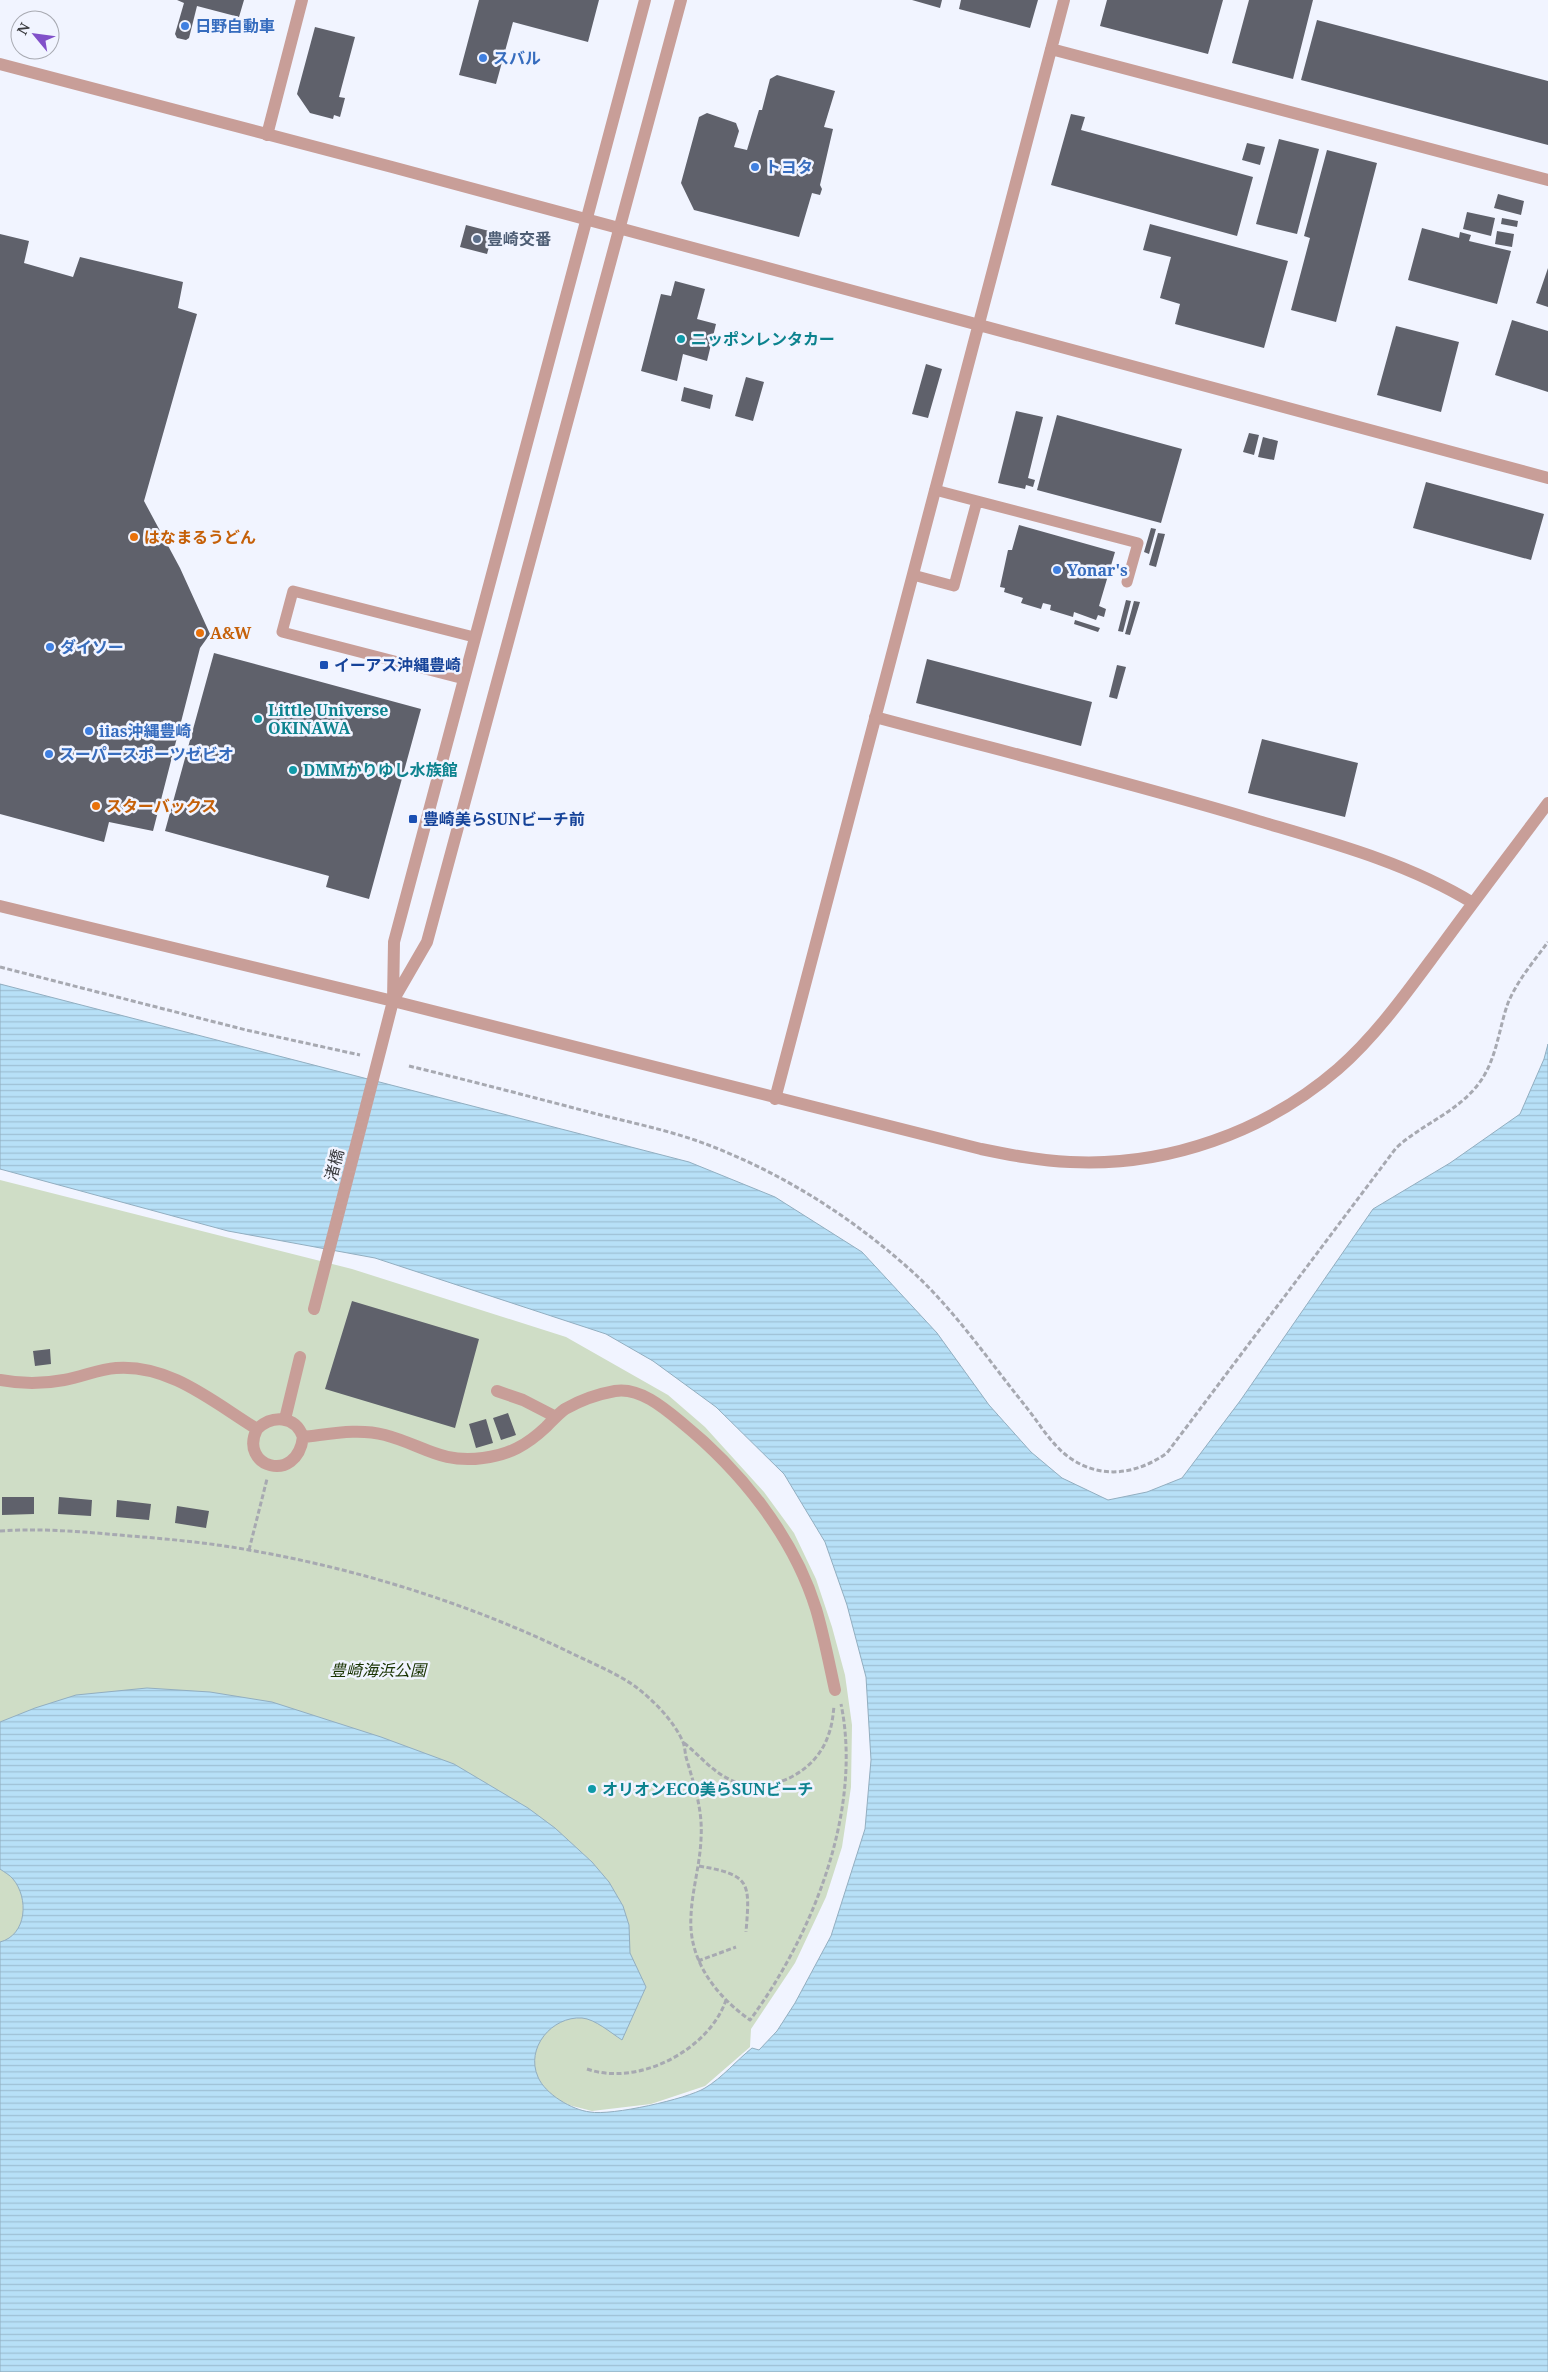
<svg xmlns="http://www.w3.org/2000/svg" width="1548" height="2372" font-family="'Noto Serif','Noto Sans JP',serif">
<style>
.park{fill:#cfddc6}
.water{fill:url(#water-rules);stroke:#92aec0}
.building{fill:#5f616b}
.lines{fill:none;stroke-linecap:round;stroke-linejoin:round}
.path{stroke:#a7a9b1;stroke-width:3;stroke-dasharray:5 2.5;stroke-linecap:butt}
.service{stroke:#c89e98;stroke-width:11}
.pedestrian{stroke:#c89e98;stroke-width:12}
.minor{stroke:#c89e98;stroke-width:12}
.tertiary{stroke:#c89e98;stroke-width:12}
.shop-dot{fill:#3f7fe0;stroke:#f1f4ff;stroke-width:2}
.service-dot{fill:#5c6f8a;stroke:#f1f4ff;stroke-width:2}
.culture-dot{fill:#0f9aa8;stroke:#f1f4ff;stroke-width:2}
.food-dot{fill:#e8710a;stroke:#f1f4ff;stroke-width:2}
.transit-dot{fill:#1a4fb4;stroke:#f1f4ff;stroke-width:2}
.labels{text-anchor:middle;stroke-width:5;stroke-linejoin:round;paint-order:stroke}
.shop-label{font-size:16px;font-weight:bold;fill:#366cbe;stroke:#f1f4ff;text-anchor:start}
.service-label{font-size:16px;font-weight:bold;fill:#4e5e75;stroke:#f1f4ff;text-anchor:start}
.culture-label{font-size:16px;font-weight:bold;fill:#0d838f;stroke:#f1f4ff;text-anchor:start}
.food-label{font-size:16px;font-weight:bold;fill:#c56008;stroke:#f1f4ff;text-anchor:start}
.transit-label{font-size:16px;font-weight:bold;fill:#164399;stroke:#f1f4ff;text-anchor:start}
.street-label{font-size:16px;fill:#3a3b3f;stroke:#f1f4ff}
.park-label{font-size:16px;font-style:italic;fill:#183200;stroke:#f1f4ff}
</style>
<defs>
<pattern id="water-rules" width="6" height="5" patternUnits="userSpaceOnUse" patternTransform="scale(1.25)"><rect width="6" height="5" fill="#b7e0f7"/><path d="M0 2.5h6" fill="none" stroke="#9ec1d5"/></pattern>
</defs>
<rect width="100%" height="100%" fill="#f1f4ff"/>
<path class="park" d="M0,1180L352,1269L566,1337L668,1395L705,1427L764,1492L794,1533L816,1579L832,1627L845,1675L852,1725L851,1787L842,1847L826,1897L795,1963L751,2029L750,2047L705,2086L651,2104L592,2111L0,1959Z"/>
<path class="water" d="M0,984L689,1162L775,1197L862,1252L937,1333L989,1405L1031,1452L1062,1478L1108,1500L1147,1492L1182,1478L1240,1401L1373,1209L1450,1163L1520,1114L1544,1059L1548,1044V2372H0V1942C27,1935 29,1898 13,1879C10,1875 4,1872 0,1869V1722L35,1708L76,1695L147,1688L210,1692L272,1702L381,1737L454,1764L528,1808L555,1828L592,1862L609,1882L623,1906L629,1925L630,1953L646,1987L622,2040C611,2033 595,2019 582,2018C552,2016 525,2048 538,2077C545,2094 572,2110 590,2112C611,2116 687,2099 705,2088C722,2078 737,2060 752,2048L759,2050L777,2031L795,2003L831,1936L865,1829L871,1760L866,1677L847,1605L825,1542L784,1474L716,1407L653,1361L606,1334L375,1258L228,1231L0,1169Z"/>
<path class="building" d="M177,0H244L239,17L197,6L189,38L186,40L177,38L175,34L184,3Z
M479,0H599L588,42L513,22L496,84L459,75Z
M912,0H942L940,8Z
M961,0H1038L1030,28L959,9Z
M1107,0H1223L1208,54L1100,26Z
M1249,0H1313L1293,79L1232,63Z
M1317,20L1548,81V145L1301,80Z
M315,27L355,37L339,97L345,98L340,117L334,115L333,119L310,113L297,94Z
M777,75L835,91L824,127L833,129L820,185L822,189L820,195L812,193L799,237L694,210L681,183L699,117L707,113L736,123L739,131L734,147L747,150L759,110H762L770,79Z
M1071,114L1085,117L1081,130L1253,177L1237,236L1051,185Z
M1279,139L1319,149L1297,234L1256,224Z
M1247,143L1265,147L1260,165L1242,160Z
M1327,150L1377,163L1336,322L1291,310L1310,238L1304,236Z
M1498,194L1524,201L1521,215L1494,208Z
M1467,212L1495,218L1491,236L1463,229Z
M1502,218L1518,221L1517,227L1501,224Z
M1150,224L1288,261L1264,348L1175,324L1180,304L1160,298L1171,257L1143,250Z
M466,225L493,232L487,254L460,247Z
M1422,228L1459,238L1460,232L1471,235L1469,241L1511,251L1497,304L1408,280Z
M1497,231L1514,234L1512,247L1495,244Z
M0,234L29,241L24,263L73,277L80,257L183,282L178,308L197,314L144,501L180,568L210,634L200,648L153,831L109,822L104,842L0,814Z
M1548,268V307L1536,303Z
M675,281L705,289L697,319L716,324L707,361L683,354L677,381L641,371L661,294L671,296Z
M1512,320L1548,331V392L1495,375Z
M1396,326L1459,342L1441,412L1377,395Z
M926,364L942,369L928,418L912,414Z
M746,377L764,382L753,421L735,416Z
M684,387L713,395L710,409L681,401Z
M1016,411L1043,417L1028,478L1035,480L1033,487L1026,485L1025,489L998,483Z
M1057,415L1182,449L1161,523L1037,490Z
M1249,433L1259,435L1254,455L1243,452Z
M1263,437L1278,441L1274,460L1258,457Z
M1426,482L1544,514L1531,560L1413,528Z
M1019,525L1115,552L1099,606L1106,609L1104,617L1098,615L1096,620L1074,612L1073,617L1050,610L1051,605L1043,603L1041,609L1021,603L1023,598L1004,592L1005,588L1000,587L1008,550H1012Z
M1151,528L1156,529L1149,554L1144,552Z
M1158,533L1165,534L1156,567L1149,565Z
M1126,600L1131,601L1123,632L1118,631Z
M1134,601L1140,602L1130,635L1125,634Z
M1075,620L1100,628L1098,632L1074,624Z
M214,653L421,709L369,899L326,887L329,876L165,831Z
M927,659L1092,702L1081,746L916,703Z
M1117,665L1126,667L1117,699L1109,697Z
M1262,739L1358,763L1345,817L1248,793Z
M352,1301L479,1339L455,1428L325,1389Z
M50,1349L51,1364L35,1366L33,1351Z
M508,1413L516,1435L501,1440L493,1418Z
M486,1419L493,1443L476,1448L469,1424Z
M2,1497H34V1514L2,1515Z
M59,1497L92,1500L91,1516L58,1514Z
M117,1500L151,1504L149,1520L116,1517Z
M177,1506L209,1511L206,1528L175,1523Z"/>
<g class="lines">
<path class="path" d="M0,967L246,1030L360,1055
M409,1066C471,1081 532,1097 593,1113C632,1123 673,1131 711,1146C783,1174 848,1215 906,1266C951,1305 986,1357 1023,1403C1038,1421 1051,1445 1070,1458C1102,1480 1137,1474 1167,1453L1396,1148C1423,1123 1461,1111 1482,1079C1497,1056 1499,1028 1508,1003C1517,981 1534,961 1548,942
M0,1531C44,1528 86,1532 130,1536C170,1539 210,1543 249,1550C358,1569 467,1603 567,1651C589,1662 615,1672 636,1687C654,1701 674,1721 683,1742C685,1747 685,1753 686,1757C694,1785 703,1809 701,1839C700,1865 692,1890 691,1916C688,1960 716,1996 750,2020C812,1936 863,1811 841,1704
M249,1550L267,1479
M684,1743C702,1757 715,1776 739,1783C775,1793 816,1771 828,1736C832,1726 833,1716 834,1706
M699,1866C751,1875 750,1882 746,1932
M698,1961L736,1947
M587,2069C638,2087 709,2050 726,2000"/>
<path class="service" d="M935,490L1138,543L1127,582
M913,575L954,586L977,501
M464,679L282,632L293,591L474,637"/>
<path class="pedestrian" d="M0,1380C21,1384 43,1384 64,1380C82,1377 99,1369 116,1368C170,1364 213,1402 257,1429C238,1467 297,1485 303,1437C331,1434 358,1428 385,1435C423,1445 441,1464 483,1458C509,1455 527,1445 546,1427C552,1421 558,1414 565,1409C579,1401 598,1394 615,1391C639,1387 663,1407 681,1422C740,1470 793,1535 816,1609C824,1636 829,1663 835,1690
M497,1391L523,1400L556,1417
M285,1419L300,1357
M257,1429C272,1415 295,1415 303,1437"/>
<path class="minor" d="M267,135L302,0"/>
<path class="tertiary" d="M1051,49L1548,180
M0,64L392,167L1548,478
M875,717C1002,751 1129,782 1255,820C1329,842 1406,862 1473,903
M0,906L393,1001L981,1149C1010,1155 1040,1161 1070,1162C1167,1167 1265,1132 1338,1069C1378,1034 1410,988 1442,945C1477,897 1513,850 1548,803
M394,999L427,942L681,0
M775,1099L1064,0
M314,1309L393,1001L394,942L645,0"/>
</g>
<g class="shop-dot">
<circle cx="185" cy="26" r="5"/>
<circle cx="483" cy="58" r="5"/>
<circle cx="755" cy="167" r="5"/>
<circle cx="1057" cy="570" r="5"/>
<circle cx="50" cy="647" r="5"/>
<circle cx="89" cy="731" r="5"/>
<circle cx="49" cy="754" r="5"/>
</g>
<circle class="service-dot" cx="477" cy="239" r="5"/>
<g class="culture-dot">
<circle cx="681" cy="339" r="5"/>
<circle cx="258" cy="719" r="5"/>
<circle cx="293" cy="770" r="5"/>
<circle cx="592" cy="1789" r="5"/>
</g>
<g class="food-dot">
<circle cx="134" cy="537" r="5"/>
<circle cx="200" cy="633" r="5"/>
<circle cx="96" cy="806" r="5"/>
</g>
<g class="transit-dot">
<rect x="319" y="660" width="10" height="10" rx="2.5"/>
<rect x="408" y="814" width="10" height="10" rx="2.5"/>
</g>
<g class="labels">
<g class="shop-label">
<text x="195" y="32">日野自動車</text>
<text x="493" y="64">スバル</text>
<text x="765" y="173">トヨタ</text>
<text x="1067" y="576">Yonar's</text>
<text x="60" y="653">ダイソー</text>
<text x="99" y="737">iias沖縄豊崎</text>
<text x="59" y="760">スーパースポーツゼビオ</text>
</g>
<g class="service-label">
<text x="487" y="245">豊崎交番</text>
</g>
<g class="culture-label">
<text x="691" y="345">ニッポンレンタカー</text>
<text x="268" y="716">Little Universe<tspan x="268" dy="18">OKINAWA</tspan></text>
<text x="303" y="776">DMMかりゆし水族館</text>
<text x="602" y="1795">オリオンECO美らSUNビーチ</text>
</g>
<g class="food-label">
<text x="144" y="543">はなまるうどん</text>
<text x="210" y="639">A&amp;W</text>
<text x="106" y="812">スターバックス</text>
</g>
<g class="transit-label">
<text x="334" y="671">イーアス沖縄豊崎</text>
<text x="423" y="825">豊崎美らSUNビーチ前</text>
</g>
<g class="street-label">
<text transform="translate(334 1165) rotate(-75)" y="6">渚橋</text>
</g>
<g class="park-label">
<text x="378" y="1676">豊崎海浜公園</text>
</g>
</g>
<g transform="translate(35 35) rotate(299)"><circle r="24" fill="#f1f4ff" stroke="#a8aab2"/>
<path d="M0-4L9 19L0 12L-9 19Z" fill="#8150c9"/>
<text y="-8" font-size="14" font-weight="bold" text-anchor="middle" fill="#3a3b3f">N</text>
</g>
</svg>
